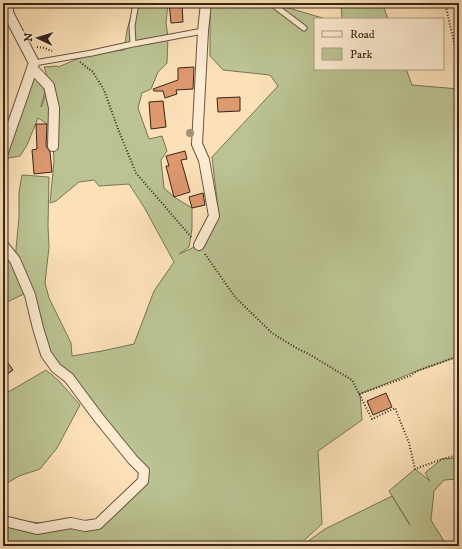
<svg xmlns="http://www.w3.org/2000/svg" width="462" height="549" font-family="'IM FELL DW Pica',serif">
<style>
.green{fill:#bbc392;stroke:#787456}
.building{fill:#de996f;stroke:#36251b}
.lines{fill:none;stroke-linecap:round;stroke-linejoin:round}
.lane-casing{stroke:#685442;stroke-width:7}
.street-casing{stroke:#685442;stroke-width:12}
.path{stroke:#36251b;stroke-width:2;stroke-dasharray:1 2;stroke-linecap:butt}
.lane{stroke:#fdecd1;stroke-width:5}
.street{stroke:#fdecd1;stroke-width:10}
.tree{fill:#a18f72}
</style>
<rect width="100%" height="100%" fill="#fce1b8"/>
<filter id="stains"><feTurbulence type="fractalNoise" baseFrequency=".005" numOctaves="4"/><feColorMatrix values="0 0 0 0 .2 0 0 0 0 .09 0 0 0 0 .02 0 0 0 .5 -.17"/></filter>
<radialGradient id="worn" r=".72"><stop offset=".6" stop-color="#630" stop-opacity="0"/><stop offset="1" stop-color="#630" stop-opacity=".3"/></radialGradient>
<path class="green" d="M134,3H168L166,23L168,37L167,63L158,72L151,89L142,93L138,108L149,139L162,136L167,151L161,160L164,188L174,197L192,208V229L189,247L179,254L199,245L219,217L212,157L278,86L270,75L223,70L210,56V7L272,3L326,19H315V69H406L412,85L459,89V356L417,371L360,394L362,420L318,451L322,524L298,546H3V520L85,526L98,524L143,481L144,471L96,414L92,400L66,371L50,360L15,260L19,217V192L22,175L49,177L48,226L49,247L45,283L49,298L71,343L72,356L102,351L134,344L154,291L174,262L144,207L129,184L99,186L94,180L79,182L56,201L50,203L54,161L52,127L38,118L27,145L20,156L3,159V153L34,77L46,87L41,107C47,93 50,81 44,67L57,66L58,67L92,53L124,50L127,30L133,9Z
M341,3H382L388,19H342Z
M3,246L6,249L24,294L3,304Z
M46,370L59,381L80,405L57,448L40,469L19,476L9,482L3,483V394L10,391Z
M459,458V479L444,480L434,491L431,520L447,546H301L325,529L392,496L410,525L389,491L415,469L430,481L425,473L442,459Z"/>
<path class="building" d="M169,3H182L183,22L171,23Z
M194,67L193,89L176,90L177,94L165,98L163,91H154L153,89L178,80V68Z
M240,97V111L218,112L217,98Z
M163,101L166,127L151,129L149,102Z
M36,124H47L46,146L50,152L52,172L34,174L32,150L37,149Z
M185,151L187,159L181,160L190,192L174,197L166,166H169L166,156Z
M203,193L205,205L192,208L189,197Z
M3,356L13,370L3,377Z
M386,393L392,407L373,415L367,401Z"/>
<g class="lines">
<defs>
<path id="lane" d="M271,3L304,28
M133,44L132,26L136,3
M34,63L92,53L133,44L203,31"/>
<path id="street" d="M32,68L49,86L54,108L53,146
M3,152L34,63L8,13V3
M3,245L15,260L30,295L38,328L46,354L56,368L69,378L98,417L133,460L144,471L143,481L98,524L85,526L71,523L37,529L4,521
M199,245L214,216L204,160L197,144L203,31L206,3"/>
</defs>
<use href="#lane" class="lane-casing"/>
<use href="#street" class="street-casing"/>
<path class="path" d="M445,3L459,64
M37,47L44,48L52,51
M80,62L93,72L104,90L118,129L136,173L192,238
M205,254L235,297L272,333L298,349L307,353L352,380L372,419L395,408L409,443L415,469L442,459L459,455
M359,394L410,376L417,371L459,356"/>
<use href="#lane" class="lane"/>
<use href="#street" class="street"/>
</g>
<circle class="tree" cx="190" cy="133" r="4"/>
<rect width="462" height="549" fill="none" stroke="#fce1b8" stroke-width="16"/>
<rect x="4" y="4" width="454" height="541" fill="none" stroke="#36251b" stroke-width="2"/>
<rect x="8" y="8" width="446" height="533" fill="none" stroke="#36251b"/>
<rect x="314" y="18" width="130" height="52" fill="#fdecd1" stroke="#ad9c88"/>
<rect x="322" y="31" width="20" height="6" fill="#fdecd1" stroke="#ad9c88"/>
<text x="350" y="38" font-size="12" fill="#36251b">Road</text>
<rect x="322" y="48" width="20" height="12" fill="#bbc392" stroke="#ad9c88"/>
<text x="350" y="58" font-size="12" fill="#36251b">Park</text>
<g transform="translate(38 38) rotate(274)" stroke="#fdecd1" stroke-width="3" paint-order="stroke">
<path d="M0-3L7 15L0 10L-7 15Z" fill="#36251b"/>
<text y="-6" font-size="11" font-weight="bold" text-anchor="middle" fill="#36251b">N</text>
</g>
<rect width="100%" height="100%" filter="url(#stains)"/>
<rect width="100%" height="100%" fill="url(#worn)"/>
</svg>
